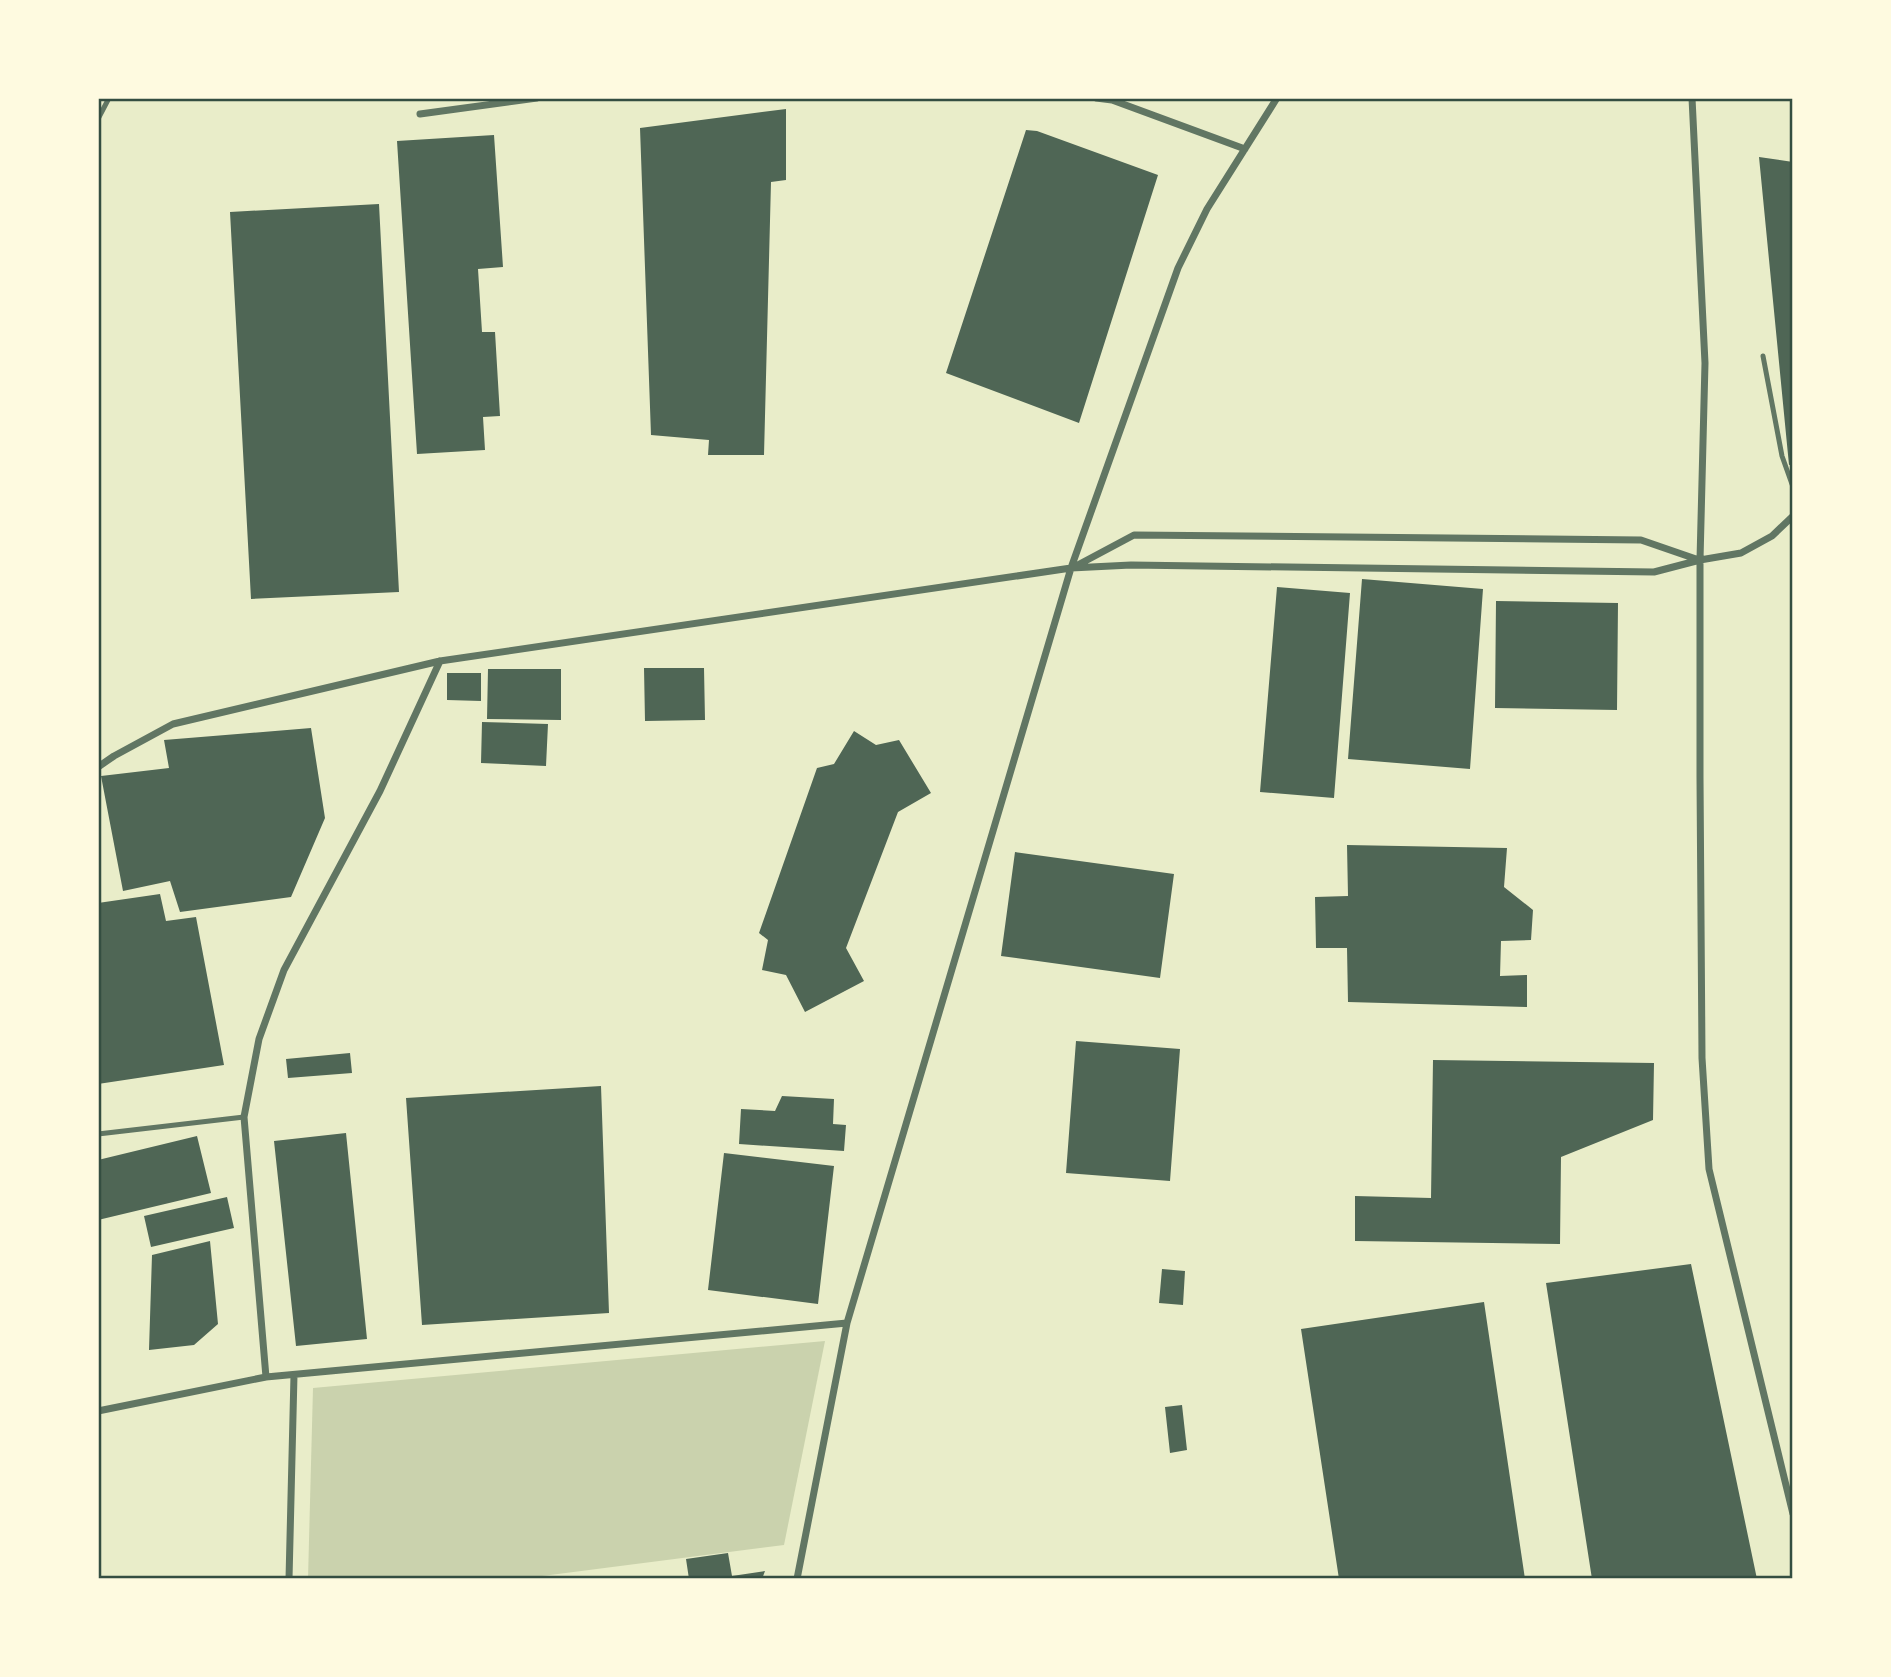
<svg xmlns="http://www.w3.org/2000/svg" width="1891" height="1677" font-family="Jost,sans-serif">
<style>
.green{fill:#cad2ad}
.building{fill:#4f6655}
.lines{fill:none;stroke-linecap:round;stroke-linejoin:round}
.service{stroke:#617663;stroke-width:5}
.minor{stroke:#617663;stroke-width:7}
.neatline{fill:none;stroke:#344e41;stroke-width:2.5}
</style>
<rect width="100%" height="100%" fill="#e9edc9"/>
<path class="green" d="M825,1341L784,1545L519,1579H308L313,1388Z"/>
<path class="building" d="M786,109V180L771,182L764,455H708L709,440L651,435L640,128Z
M1026,130L1037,131L1158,175L1079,423L946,373Z
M494,135L503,267L478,269L482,332H495L500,416L483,417L485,450L417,454L397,141Z
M1759,157L1793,162V464L1789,465Z
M379,204L399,592L251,599L230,212Z
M1362,579L1483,589L1470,769L1348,759Z
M1277,587L1350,593L1334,798L1260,792Z
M1496,601L1618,603L1617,710L1495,708Z
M644,668H704L705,720L645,721Z
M488,669H561V720L487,719Z
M447,673H481V701L447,700Z
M482,722L548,724L546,766L481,763Z
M311,728L325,818L291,897L180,912L170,881L123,891L101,776L169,768L164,740Z
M854,731L876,745L899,740L931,793L898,812L846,948L864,981L805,1012L786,975L762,970L768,940L759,933L817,768L834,764Z
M1347,845L1507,848L1504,887L1533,910L1531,940L1501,941L1500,976L1527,975V1007L1348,1002L1347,948H1316L1315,897L1348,896Z
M1015,852L1174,874L1160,978L1001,956Z
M160,894L166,921L196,917L224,1065L98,1084V903Z
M1076,1041L1180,1049L1170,1181L1066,1173Z
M350,1053L352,1073L288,1078L286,1059Z
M1433,1060L1654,1063L1653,1120L1561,1157L1560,1244L1355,1241V1196L1431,1198Z
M601,1086L609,1313L422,1325L406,1098Z
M782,1096L834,1099L833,1124L846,1125L844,1151L739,1144L741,1109L775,1111Z
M346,1133L367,1339L296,1346L274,1141Z
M197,1136L211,1193L98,1220V1160Z
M724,1153L834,1166L818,1304L708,1290Z
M227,1197L234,1228L151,1247L144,1216Z
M210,1241L218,1324L194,1345L149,1350L152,1255Z
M1691,1264L1757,1579H1592L1546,1283Z
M1162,1269L1185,1271L1183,1305L1159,1303Z
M1484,1302L1525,1579H1339L1301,1329Z
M1182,1405L1187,1450L1170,1453L1165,1407Z
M728,1553L732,1576L765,1571L762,1579H689L686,1559Z"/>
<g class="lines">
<path class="service" d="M98,119L109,98
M1763,356L1782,456L1793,487
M98,1134L244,1117"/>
<path class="minor" d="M1096,98L1112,100L1245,149
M1692,98L1705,363L1700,560V777L1702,1058L1709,1169L1793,1514
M420,114L537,98
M1074,567L1134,535L1641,540L1699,560
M98,767L114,756L173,724L440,661L1071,568L1131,565L1654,572L1700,560L1741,553L1772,536L1793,516
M266,1377L244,1117L259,1039L284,970L380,791L440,661
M98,1411L266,1377L847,1323
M289,1579L294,1375
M797,1579L847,1323L1071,568L1178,268L1207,209L1277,98"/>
</g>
<rect width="1891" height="1677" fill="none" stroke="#fefae0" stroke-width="200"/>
<rect x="100" y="100" width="1691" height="1477" class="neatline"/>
</svg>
